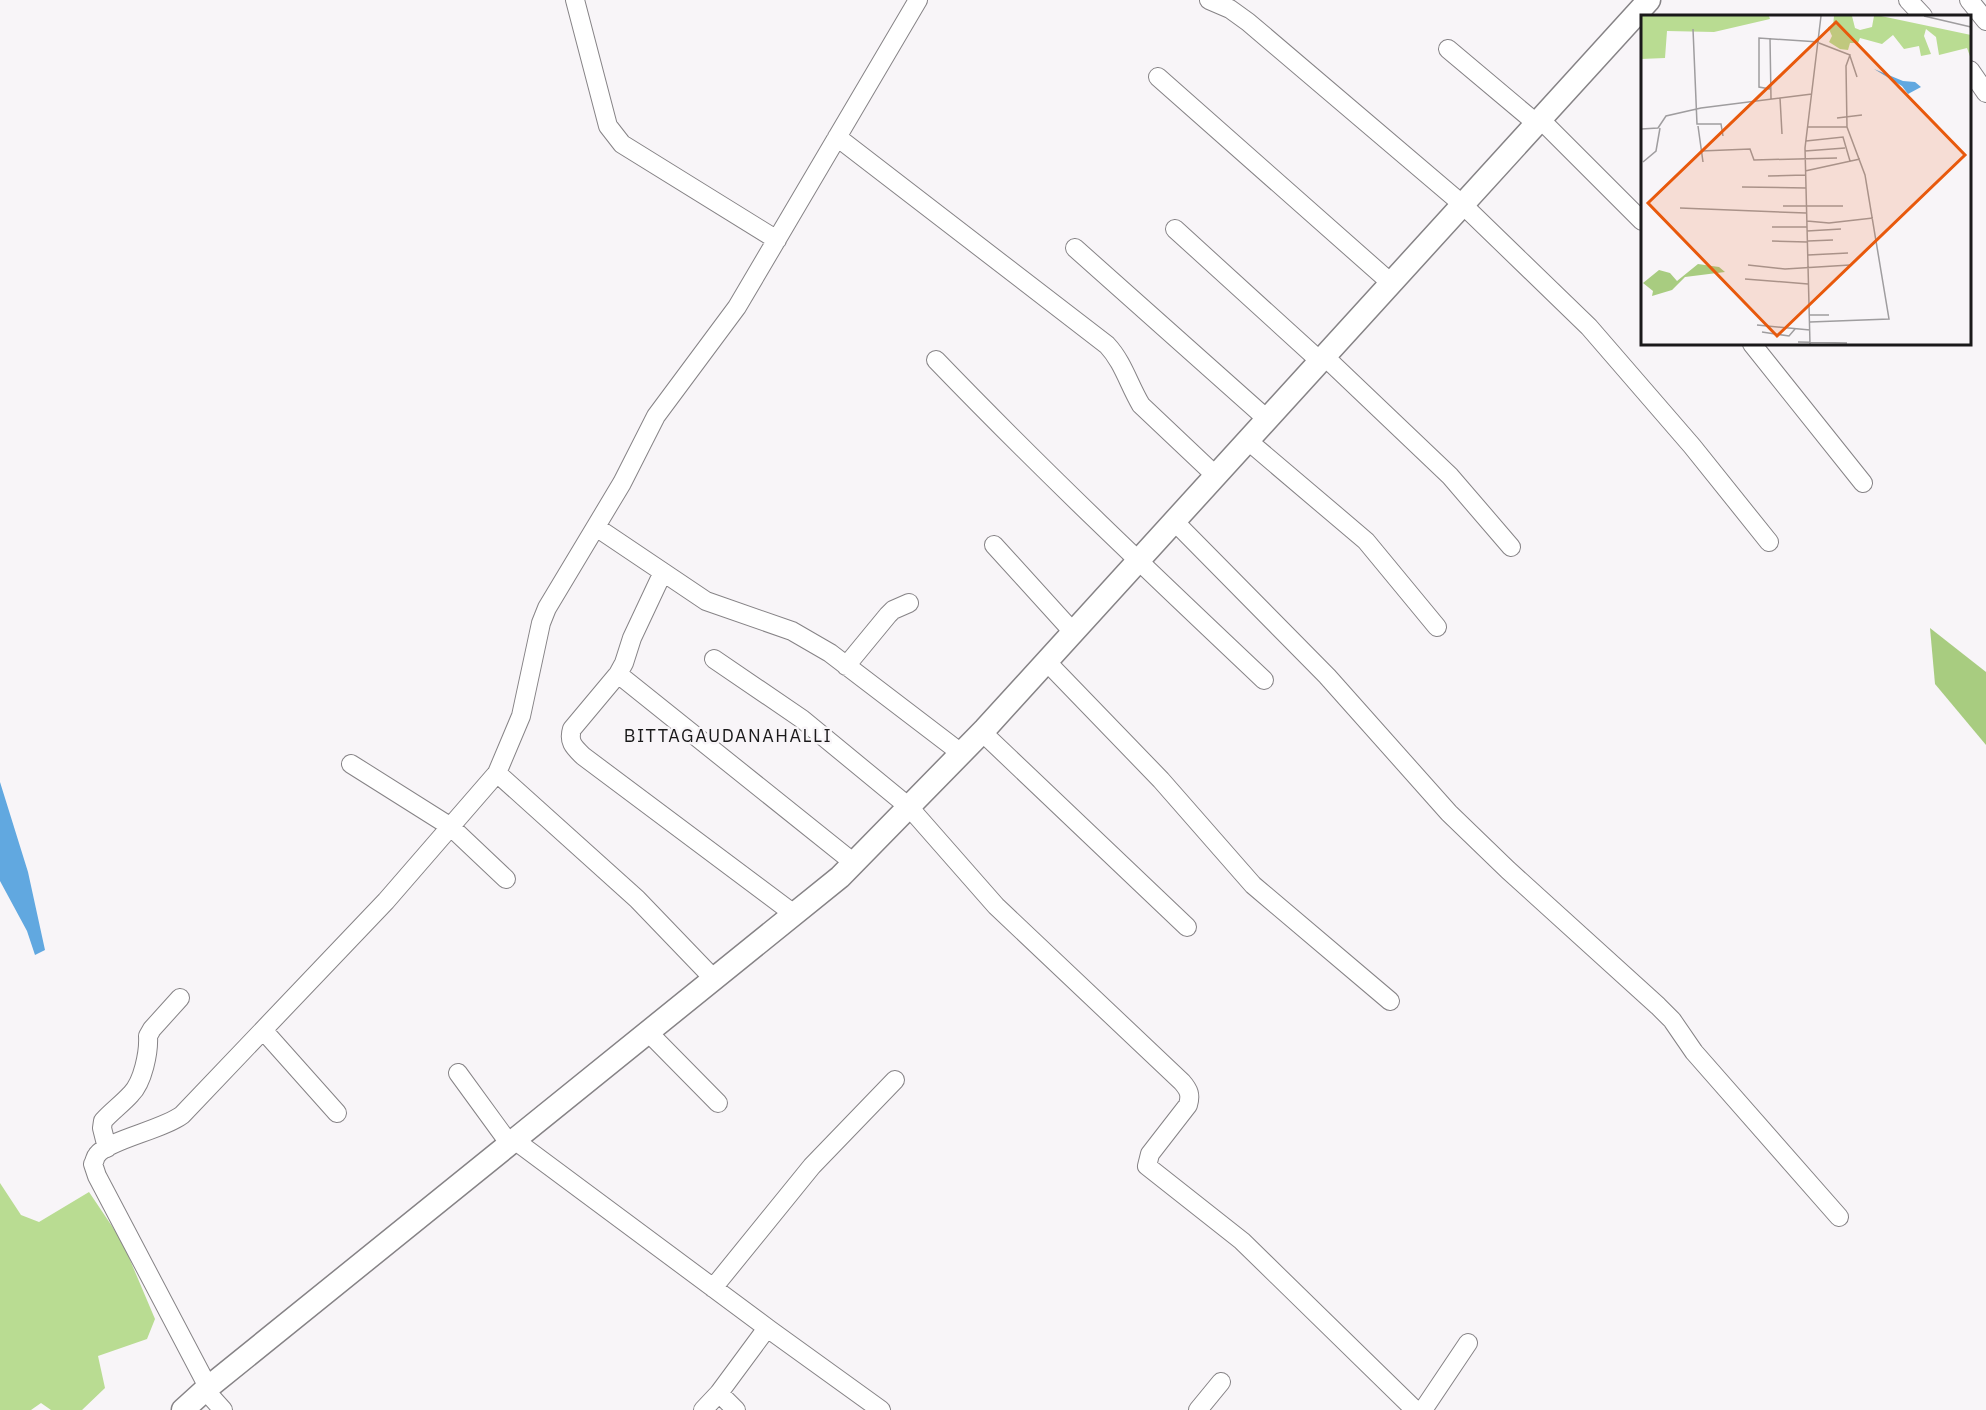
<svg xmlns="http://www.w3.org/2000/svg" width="1986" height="1410" font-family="'IBM Plex Sans',sans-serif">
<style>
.green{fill:#b9dc92}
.forest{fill:#a8cc80}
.water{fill:#61a8e0}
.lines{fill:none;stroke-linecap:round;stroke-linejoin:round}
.minor-casing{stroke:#868386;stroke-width:20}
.major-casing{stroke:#868386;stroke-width:25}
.minor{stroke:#fff;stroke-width:18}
.major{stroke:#fff;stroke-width:22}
.labels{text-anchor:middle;stroke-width:5;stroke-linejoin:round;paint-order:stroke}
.quarter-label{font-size:18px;letter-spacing:1.5px;fill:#1a191a;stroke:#f8f5f8}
.inset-road{fill:none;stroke:#9f9d9f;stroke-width:1.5}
.view{fill:#e8590c;fill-opacity:0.15;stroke:#e8590c;stroke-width:3}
.inset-edge{fill:none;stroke:#1a191a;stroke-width:3}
</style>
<rect width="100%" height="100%" fill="#f8f5f8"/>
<path class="green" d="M0,1183L21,1215L39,1222L89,1192L122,1241L155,1319L147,1339L98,1356L105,1388L82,1410H51L41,1403L31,1410H0Z"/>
<path class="forest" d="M1930,628L1986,672V745L1935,684Z"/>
<path class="water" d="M0,782L28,872L45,950L35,955L27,931L0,881Z"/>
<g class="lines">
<defs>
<path id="minor" d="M575,0L608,126L622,144L777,240
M1209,0L1230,9L1248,22L1462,204L1589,327L1692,446L1769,542
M1908,0L1923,16
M1969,0L1986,21
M1448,49L1536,123
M1970,70L1986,93
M1158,77L1391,283
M1540,119L1642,221
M837,137L1107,345C1123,362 1129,385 1141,405L1215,475
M1175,229L1320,361
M1075,248L1267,419
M1752,344L1863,483
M1324,356L1450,476L1511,547
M936,360C1042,470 1153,575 1264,680
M1247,440L1366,541L1437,627
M1174,521L1327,676L1449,813L1508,870L1658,1006L1672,1020L1694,1052L1839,1217
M596,527L706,601L792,631L830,653L961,753
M994,545L1073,632
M663,572L632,638L624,663L618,674L572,729C568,742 574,747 583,756L794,914
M714,659L802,719L909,807L996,906L1182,1082C1189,1090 1191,1095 1188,1105L1150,1154L1147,1166L1242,1241L1415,1410
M1046,661L1161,780L1253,885L1390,1001
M846,666L888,615L893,610L909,603
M618,674L854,863
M982,732L1187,927
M351,764L451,827L506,879
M497,773L637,899L713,978
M263,1030L337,1113
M647,1031L718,1103
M458,1073L509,1143
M513,1139L770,1330L881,1410
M107,1148L102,1128L103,1121C112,1111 122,1104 131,1094C143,1082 149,1052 148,1036L152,1029L180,998
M713,1288L812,1166L895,1080
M208,1387L97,1176L93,1164C95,1161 95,1157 97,1155C108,1140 162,1130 182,1115L386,901L497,773L521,716L541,623L547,608L622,483L656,416L737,307L918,0
M205,1390L223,1410
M719,1393L736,1410
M703,1410L719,1393L767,1328
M1198,1410L1221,1382
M1423,1410L1468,1343"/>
<path id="major" d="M183,1410L205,1390L840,877L985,729L1649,0"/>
</defs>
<use href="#minor" class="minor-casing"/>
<use href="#major" class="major-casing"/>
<use href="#minor" class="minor"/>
<use href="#major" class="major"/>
</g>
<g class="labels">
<g class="quarter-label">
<text x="728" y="742">BITTAGAUDANAHALLI</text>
</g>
</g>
<g transform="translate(1641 15)">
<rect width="330" height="330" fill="#f8f5f8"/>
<path d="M0,1H128L129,4L73,17L26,16L24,43L0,44ZM193,1H211L214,13L219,15L231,12L233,1H240L330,20V44L326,33L298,40L295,22L285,14L283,21L290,39L280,41L278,31L263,34L252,20L241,29L219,23L217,28H209L207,35L199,34L188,27L191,21L187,12L192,11Z" fill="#b9dc92"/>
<path d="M57,249L78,252L84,257L44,262L31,275L11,281L12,276L2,268L18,255L29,258L36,266Z" fill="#a8cc80"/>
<path d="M233,54L262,66L274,67L280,72L267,79L261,71Z" fill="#61a8e0"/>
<path class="inset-road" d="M283,1L330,12M52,14L56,109H80L82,121M129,23L130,84M209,41L216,62M129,74L118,72V23L178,27M139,83L141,119M196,103L221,100M57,111L62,147M167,112H206M0,114L17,113L25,101L60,93L171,79M165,126L202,122L209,146M60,136L109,134L113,145L196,143M164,136L204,133M2,147L15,136L19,113M164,156L219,144M127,161L164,160M101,172L165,173M142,191H202M39,193L165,198M166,206L188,208L232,203M131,212H166M166,216L200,214M131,226L166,227M167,226L192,225M167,240L207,238M107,250L144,254L209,250M104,264L167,269M168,300H188M169,307L248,304L224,160L206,112L205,51L209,40L178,28M116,310L169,315M121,317L148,321L154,314M157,327L206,328M169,329L164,133L180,1"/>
<path class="view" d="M195,7L324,140L136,321L7,188Z"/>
<rect width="330" height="330" class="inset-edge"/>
</g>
</svg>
